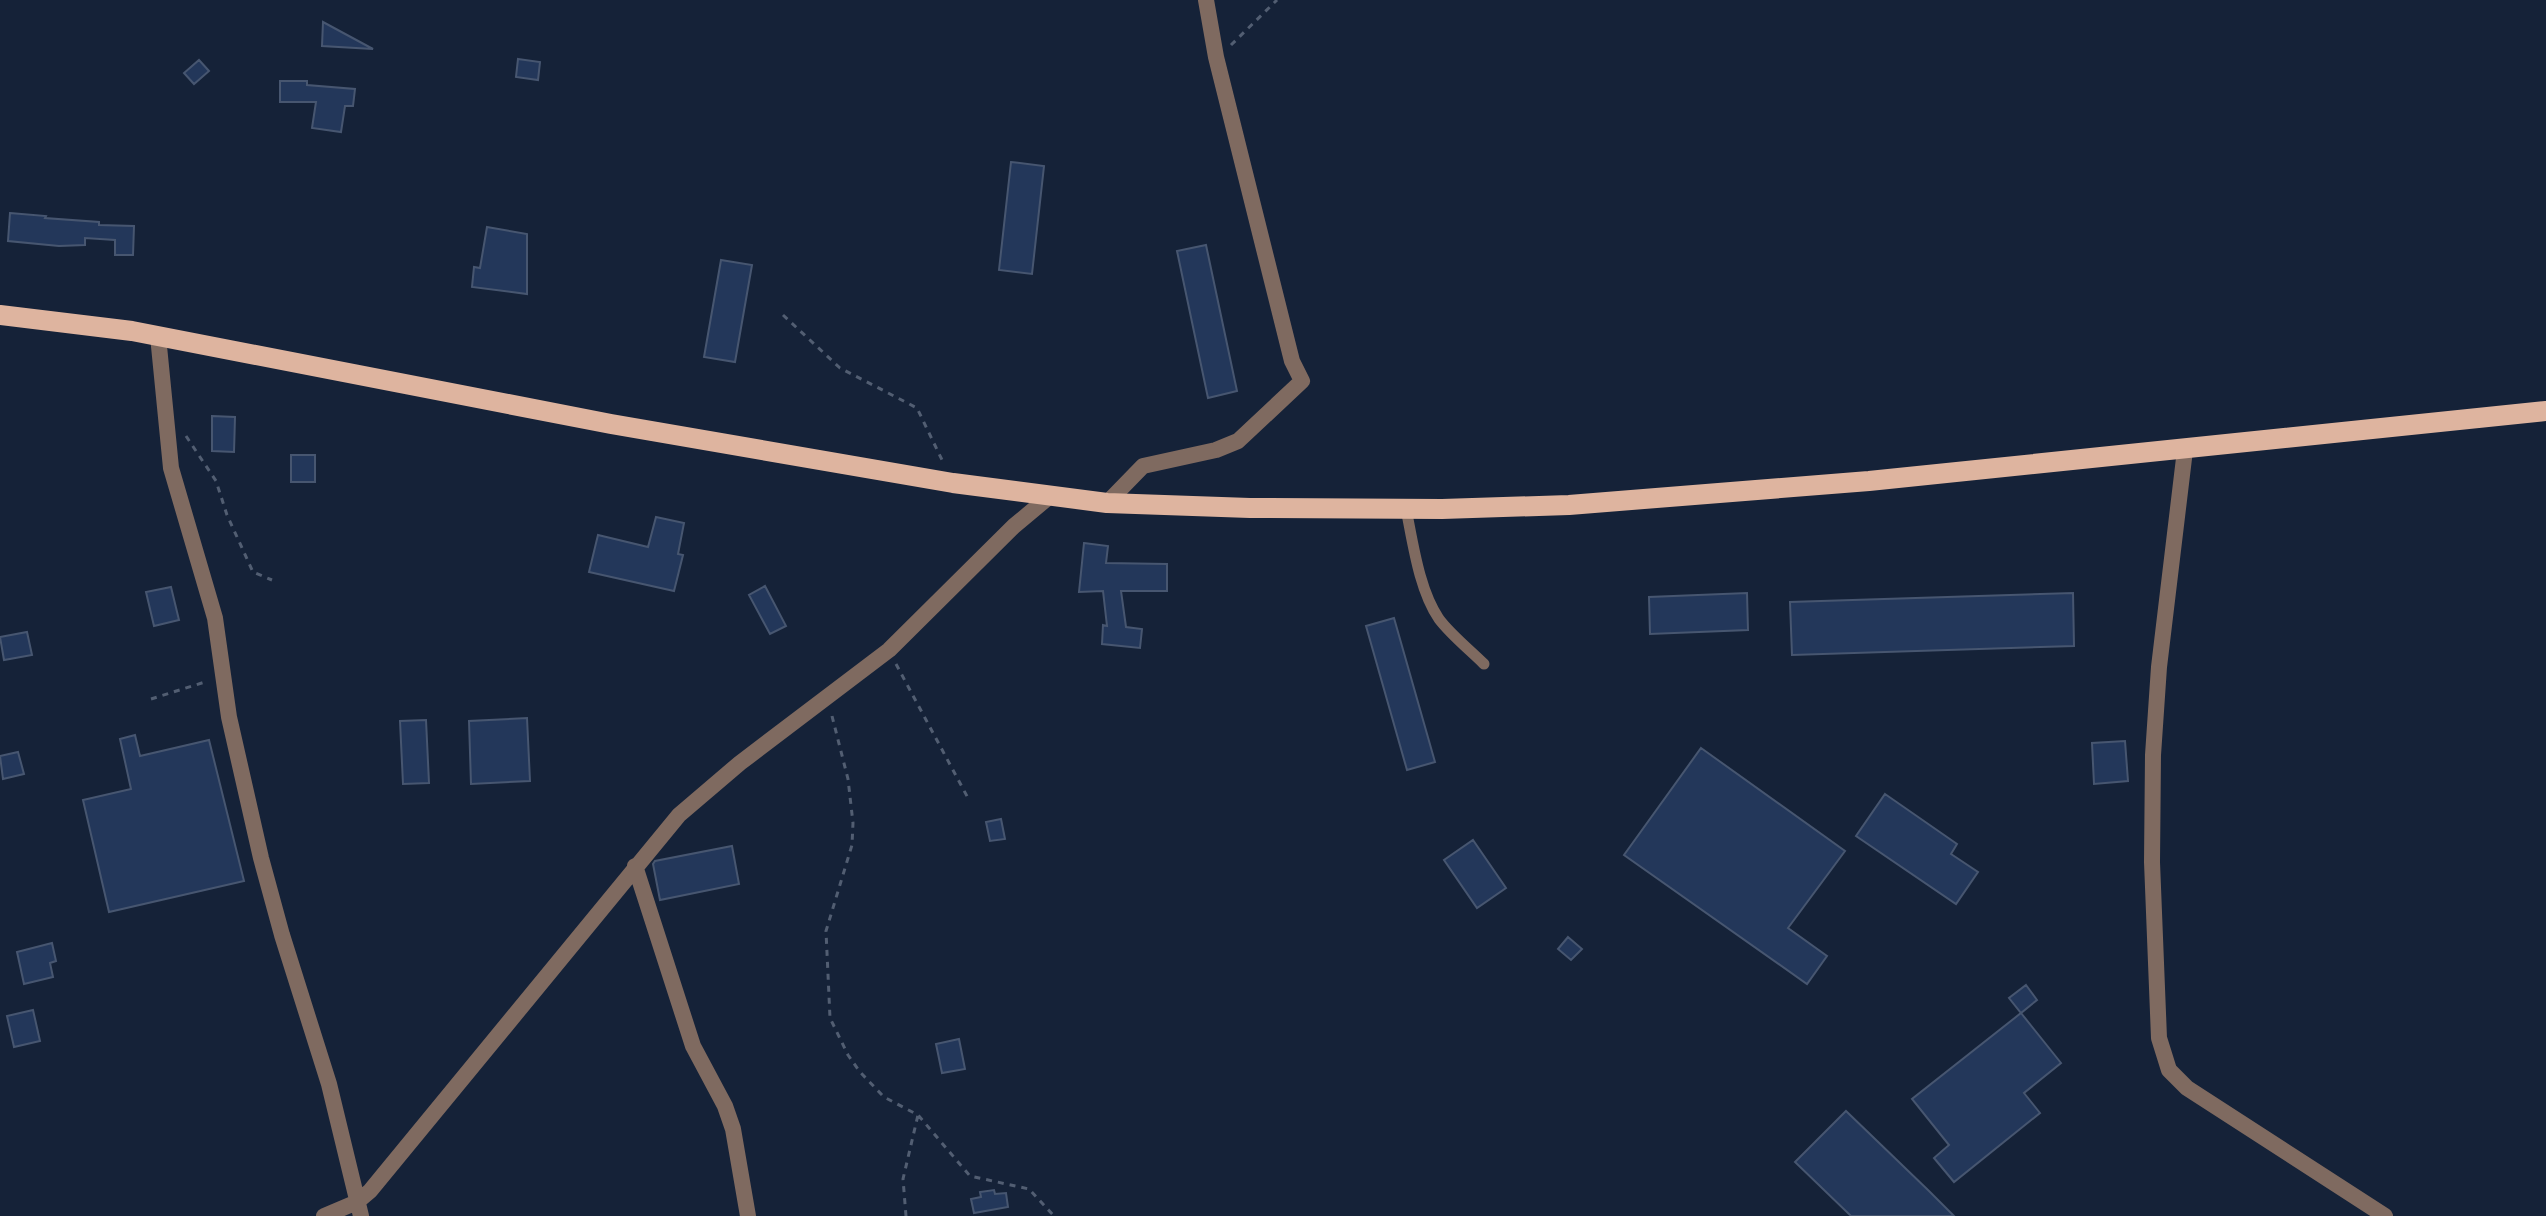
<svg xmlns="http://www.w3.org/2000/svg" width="2546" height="1216" font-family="'Public Sans',sans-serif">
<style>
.building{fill:#23375a;stroke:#475670;stroke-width:2}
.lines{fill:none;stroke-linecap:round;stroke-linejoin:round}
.path{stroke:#525e72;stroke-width:3;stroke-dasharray:6 6;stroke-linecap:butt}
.lane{stroke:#7f6a60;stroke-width:11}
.street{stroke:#7f6a60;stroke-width:16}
.primary{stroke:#deb49f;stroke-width:20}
</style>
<rect width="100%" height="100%" fill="#152238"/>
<path class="building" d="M323,22L373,49L322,46Z
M518,59L540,62L538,80L516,77Z
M199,60L209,71L194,84L184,73Z
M280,81H307V85L355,89L353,106H345L341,132L312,128L316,102H280Z
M1011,162L1044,166L1032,274L999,270Z
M10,213L46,216L45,218L99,222V225L134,226L133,255H115V240L85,238V245L59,246L8,241Z
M487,227L527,234V294L472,287L474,267L480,268Z
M1206,245L1237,391L1208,398L1177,251Z
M721,260L752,265L735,362L704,357Z
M212,416L235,417L234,452L212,451Z
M291,455H315V482H291Z
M656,517L684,523L678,554L683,555L674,591L589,572L598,535L648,547Z
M1084,543L1108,546L1106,563L1167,564V591H1121L1126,627L1142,629L1140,648L1102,644L1103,625L1107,626L1103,591L1079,592Z
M765,586L786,626L770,634L749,595Z
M171,587L179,620L154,626L146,592Z
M1747,593L1748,630L1650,634L1649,597Z
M2073,593L2074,646L1792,655L1790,602Z
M1394,618L1435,762L1407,770L1366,626Z
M27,632L32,655L4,660L0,637Z
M527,718L530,781L471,784L469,721Z
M426,720L429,783L403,784L400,721Z
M135,735L140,756L209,740L244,881L109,912L83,800L131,789L120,739Z
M2125,741L2128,781L2094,784L2092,743Z
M1701,748L1845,851L1788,928L1827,956L1807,984L1624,855Z
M18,752L24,774L3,779L0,756Z
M1885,794L1957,844L1951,854L1978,872L1956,904L1856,836Z
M1001,819L1005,839L990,841L986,822Z
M1473,840L1506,888L1477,908L1444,860Z
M732,846L739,884L660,900L653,864L655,861Z
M1568,937L1582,949L1571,960L1558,949Z
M52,943L56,961L50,963L53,977L24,984L17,952Z
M2026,985L2037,1000L2021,1013L2009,998Z
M33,1010L40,1041L14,1047L7,1016Z
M2021,1013L2061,1063L2024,1093L2040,1113L1954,1182L1934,1158L1949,1145L1912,1099Z
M959,1039L965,1069L942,1073L936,1044Z
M1846,1111L1929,1191L1954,1216H1851L1795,1162Z
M994,1190L995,1194L1006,1193L1008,1207L974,1213L971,1199L981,1197L980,1192Z"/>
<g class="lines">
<path class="path" d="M1231,45L1277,0
M783,315L840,368L917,408L943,462
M186,436L216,481L227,515L253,572L272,580
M896,664L968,798
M151,699L205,682
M832,716L848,779L853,823L852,845L826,931L830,1018L848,1055L860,1072L884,1097L918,1115L970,1176L1029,1189L1054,1216
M906,1216L903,1179L918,1115"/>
<path class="lane" d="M1406,509C1413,543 1419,590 1439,619C1451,635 1470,650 1484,664"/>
<path class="street" d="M158,336L171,468L215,618L229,717L261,858L282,935L329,1084L361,1216
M2185,450L2159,667L2153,755L2152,862L2159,1038L2169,1070L2187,1088L2385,1216
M1107,503L1143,466L1216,450L1238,441L1302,381L1292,361L1216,57L1206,0
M635,866L693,1046L725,1106L733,1129L748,1216
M324,1216L357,1202L370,1191L679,815L740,763L889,650L1014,526L1050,496"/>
<path class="primary" d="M0,315L132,331L611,424L953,483L1107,503L1250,508L1442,509L1569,505L1869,481L2546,411"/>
</g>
</svg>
